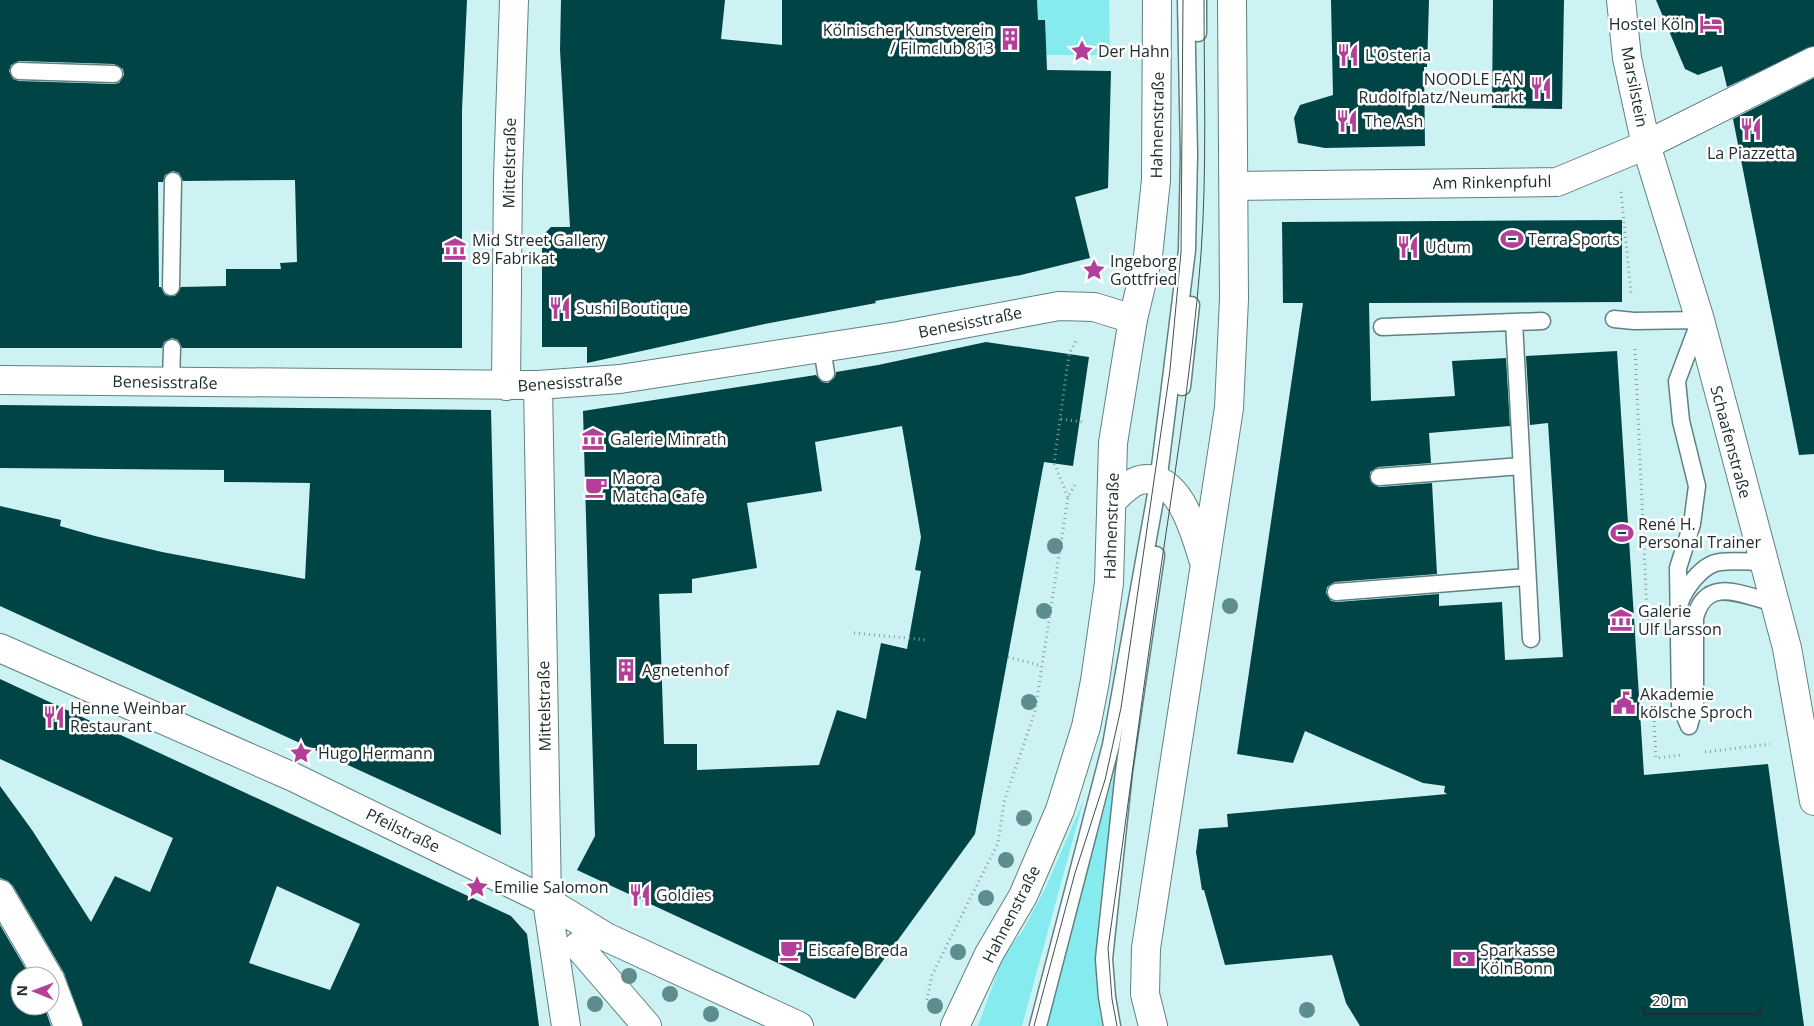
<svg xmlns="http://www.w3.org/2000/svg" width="1814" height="1026" font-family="'Open Sans',sans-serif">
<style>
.green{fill:#85ebef}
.building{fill:#004446;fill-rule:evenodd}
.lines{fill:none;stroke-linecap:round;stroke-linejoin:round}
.lane-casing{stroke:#608182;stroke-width:19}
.street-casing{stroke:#608182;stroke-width:30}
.secondary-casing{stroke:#608182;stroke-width:30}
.path{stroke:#85a1a1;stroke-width:3;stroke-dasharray:1 4;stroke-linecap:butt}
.lane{stroke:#fff;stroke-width:16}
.street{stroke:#fff;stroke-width:28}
.secondary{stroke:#fff;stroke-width:28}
.tram{stroke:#3f5151;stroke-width:1}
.tree{fill:#5e8d8e}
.labels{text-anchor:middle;stroke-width:5;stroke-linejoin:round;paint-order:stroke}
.poi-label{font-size:16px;fill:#202e2e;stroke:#fff;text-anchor:start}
.street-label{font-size:16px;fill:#202e2e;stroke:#fff}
</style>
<rect width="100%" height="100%" fill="#cdf2f3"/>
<path class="green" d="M1037,0H1109L1110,55H1046L1038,20Z
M1123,756C1111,838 1085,944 1102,1026H1044L1117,764Z
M1084,799L1022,1026H978L1003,957L1023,930L1045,889Z"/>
<path class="building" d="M0,0H467L462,110V348H182L178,340L172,338L164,342L162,348H0ZM19,61L114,64L123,69L124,75L119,83L114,84L19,81L13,79L9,71L11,65ZM173,171L179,173L183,181L295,180L297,262L280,263L281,269H226V286L181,287L175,296L165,295L161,287H159L158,182H163L165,175Z
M561,0H725L721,39L782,45V0H1037L1038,20H1045L1047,70L1111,71L1108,188L1075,197L1090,258L1021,275L875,301L876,303L760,325L587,363V347H542V236L551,227H570L560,50Z
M1331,0H1429L1427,67H1424L1425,146L1325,148L1298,143L1294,118L1300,105L1333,95Z
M1493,0H1564L1562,109L1492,108Z
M1656,0H1814V46L1727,87L1722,66L1698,75L1685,69Z
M1814,78V454L1799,455L1733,119Z
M1622,220V302L1369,303L1371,401L1455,396L1452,361L1506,358L1510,426L1429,433L1431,463L1378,467L1370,472L1371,482L1379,487L1432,483L1437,574L1335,582L1327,587L1326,593L1331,601L1337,602L1439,594V606L1502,602L1505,660L1563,657L1548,423L1530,425L1526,356L1617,351L1644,775L1768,764L1804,1026H1360L1346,1003L1332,955L1225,965L1204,890H1202L1196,852L1199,829L1228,827L1227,814L1447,794L1444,792L1445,786L1423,783L1305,731L1293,763L1237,754L1303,303H1283L1282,222Z
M986,342L1089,357L1073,466L1044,462L975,834L855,999L577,870L595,836L583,411L816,375L822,382L828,383L835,377L836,372L878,365ZM902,426L921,537L915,570L921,571L907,649L881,643L866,719L837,710L819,765L697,770V744H664L659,594L692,593V579L757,568L747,503L822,491L815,442Z
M0,405L491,410L501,835L0,606V506L61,520L60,526L95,536L162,552L305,579L310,483L224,482V470L0,468Z
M0,679L511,916L527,934L539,1026H83L64,973L13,886L8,881L0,878V786L32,830L91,922L115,876L150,892L173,838L0,759ZM277,886L360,924L330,990L249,963Z
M0,925L30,976H20V1006H44L51,1026H0Z"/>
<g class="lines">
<defs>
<path id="lane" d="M1198,33V0
M19,71L114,74
M171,287L173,181
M1614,319L1634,321L1700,320L1677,381L1681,421L1697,486L1692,524L1678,568L1680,705L1689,726
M1514,322L1531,639
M1382,327L1542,321
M822,348L826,373
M171,382L172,348
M1182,387L1191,305
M1379,477L1521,466
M1336,592L1527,577
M1679,605C1684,589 1702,564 1720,562C1734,560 1749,562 1763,562
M1689,726L1695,704V618C1706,575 1742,595 1774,603
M1038,1026L1111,745L1158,483L1187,250L1189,154L1186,0
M1112,1026L1107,997L1104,959L1124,771L1156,555"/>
<path id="street" d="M1621,0L1627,58L1646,145L1700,320L1787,648L1814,801
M1234,186L1557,182L1646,145L1814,61
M0,380L538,385L620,379L898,336L1059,306L1094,307L1133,319
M538,385L547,901L566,1026
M506,386L508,177L514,0
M0,648L293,777L547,901L606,937L799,1026
M0,894L48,976
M578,946L647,1026
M50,979L68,1026"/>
<path id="secondary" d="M1112,501C1120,493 1129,483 1140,480C1179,471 1195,533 1203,559
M955,1026L989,954L1023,896L1060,810L1086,727L1095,681L1109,583L1113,443L1133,319L1148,256L1156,180L1157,0
M1153,1026L1145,994L1146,948L1229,408L1234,299L1232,0"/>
</defs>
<use href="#lane" class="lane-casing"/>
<use href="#street" class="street-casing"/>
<use href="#secondary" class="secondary-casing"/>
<path class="path" d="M1621,192L1631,293
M1635,349L1648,635
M1061,419L1082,422
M1068,497L1054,463L1069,354L1076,341
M854,633L927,640
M1008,657L1042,666
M1654,721L1656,758L1681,755
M1705,752L1770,744
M927,1000L932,975L998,843L1004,802L1035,711L1068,497L1076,483"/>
<use href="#lane" class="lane"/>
<use href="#street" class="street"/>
<use href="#secondary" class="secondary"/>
<path class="tram" d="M1034,1026L1075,873L1105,780L1121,708L1170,370L1181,252L1183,0
M1117,1026L1112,999L1108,948C1124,837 1138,726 1154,615C1171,495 1192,375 1201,254C1207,170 1204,85 1204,0"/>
</g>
<g class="tree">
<circle cx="1055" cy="546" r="8"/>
<circle cx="1230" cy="606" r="8"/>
<circle cx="1044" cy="611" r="8"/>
<circle cx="1029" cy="702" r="8"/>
<circle cx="1024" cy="818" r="8"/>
<circle cx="1006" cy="860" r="8"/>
<circle cx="986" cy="898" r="8"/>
<circle cx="958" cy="952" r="8"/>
<circle cx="629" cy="976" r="8"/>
<circle cx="670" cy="994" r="8"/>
<circle cx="595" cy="1004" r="8"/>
<circle cx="935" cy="1006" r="8"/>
<circle cx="1307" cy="1010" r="8"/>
<circle cx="711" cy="1014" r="8"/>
</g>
<defs>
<symbol id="hotel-bare" viewBox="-9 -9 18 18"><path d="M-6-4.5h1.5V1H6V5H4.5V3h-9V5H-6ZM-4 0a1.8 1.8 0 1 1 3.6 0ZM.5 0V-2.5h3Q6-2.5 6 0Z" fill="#b43f98" stroke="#fff" stroke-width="2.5" paint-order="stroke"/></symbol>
<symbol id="building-bare" viewBox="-9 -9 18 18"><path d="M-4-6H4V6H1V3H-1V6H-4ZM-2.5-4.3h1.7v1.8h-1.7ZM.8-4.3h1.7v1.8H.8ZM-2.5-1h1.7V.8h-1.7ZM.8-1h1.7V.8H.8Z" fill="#b43f98" stroke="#fff" stroke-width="2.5" paint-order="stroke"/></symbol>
<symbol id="sight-bare" viewBox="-9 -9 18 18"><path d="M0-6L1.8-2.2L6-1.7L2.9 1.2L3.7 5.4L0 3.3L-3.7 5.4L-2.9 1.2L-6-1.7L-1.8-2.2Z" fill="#b43f98" stroke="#fff" stroke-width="2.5" paint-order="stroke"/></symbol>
<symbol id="restaurant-bare" viewBox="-9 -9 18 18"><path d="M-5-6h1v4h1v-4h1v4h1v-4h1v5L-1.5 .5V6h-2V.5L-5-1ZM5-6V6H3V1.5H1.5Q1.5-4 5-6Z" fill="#b43f98" stroke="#fff" stroke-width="2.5" paint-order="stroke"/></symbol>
<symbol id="stadium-bare" viewBox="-9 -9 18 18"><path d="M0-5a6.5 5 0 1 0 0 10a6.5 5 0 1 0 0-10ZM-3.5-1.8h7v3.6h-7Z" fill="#b43f98" stroke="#fff" stroke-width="2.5" paint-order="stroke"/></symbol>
<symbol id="museum-bare" viewBox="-9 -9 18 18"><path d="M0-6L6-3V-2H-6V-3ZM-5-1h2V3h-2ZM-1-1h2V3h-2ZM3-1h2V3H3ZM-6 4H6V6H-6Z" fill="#b43f98" stroke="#fff" stroke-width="2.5" paint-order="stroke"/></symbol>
<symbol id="cafe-bare" viewBox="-9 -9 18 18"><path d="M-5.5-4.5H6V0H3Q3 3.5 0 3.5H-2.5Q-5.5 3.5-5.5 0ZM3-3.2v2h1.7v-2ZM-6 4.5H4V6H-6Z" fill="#b43f98" stroke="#fff" stroke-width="2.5" paint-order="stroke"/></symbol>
<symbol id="civic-bare" viewBox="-9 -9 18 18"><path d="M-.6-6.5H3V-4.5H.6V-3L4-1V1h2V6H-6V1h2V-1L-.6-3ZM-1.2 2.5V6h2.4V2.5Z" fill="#b43f98" stroke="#fff" stroke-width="2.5" paint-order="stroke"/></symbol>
<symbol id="bank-bare" viewBox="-9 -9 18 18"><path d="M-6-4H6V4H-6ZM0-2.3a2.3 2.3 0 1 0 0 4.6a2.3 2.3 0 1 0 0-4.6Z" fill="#b43f98" stroke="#fff" stroke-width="2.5" paint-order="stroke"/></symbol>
</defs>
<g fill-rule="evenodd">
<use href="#hotel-bare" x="1695" y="8" width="32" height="32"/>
<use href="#building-bare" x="994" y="23" width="32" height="32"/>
<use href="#sight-bare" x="1066" y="35" width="32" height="32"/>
<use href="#restaurant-bare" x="1332" y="39" width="32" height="32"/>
<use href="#restaurant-bare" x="1525" y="72" width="32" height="32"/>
<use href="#restaurant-bare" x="1331" y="105" width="32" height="32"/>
<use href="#restaurant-bare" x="1735" y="113" width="32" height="32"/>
<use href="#stadium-bare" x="1496" y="223" width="32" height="32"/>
<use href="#restaurant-bare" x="1392" y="231" width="32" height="32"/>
<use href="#museum-bare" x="439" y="233" width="32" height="32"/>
<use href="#sight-bare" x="1078" y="254" width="32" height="32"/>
<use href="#restaurant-bare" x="544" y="292" width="32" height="32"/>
<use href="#museum-bare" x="577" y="423" width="32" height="32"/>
<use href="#cafe-bare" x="580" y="471" width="32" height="32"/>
<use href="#stadium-bare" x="1606" y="517" width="32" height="32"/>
<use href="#museum-bare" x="1605" y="604" width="32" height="32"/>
<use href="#building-bare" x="610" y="654" width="32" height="32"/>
<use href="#civic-bare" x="1608" y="687" width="32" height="32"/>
<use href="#restaurant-bare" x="38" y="701" width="32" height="32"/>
<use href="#sight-bare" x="285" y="737" width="32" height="32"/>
<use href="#sight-bare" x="461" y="871" width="32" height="32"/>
<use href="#restaurant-bare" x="624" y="879" width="32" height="32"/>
<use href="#cafe-bare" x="775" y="934" width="32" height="32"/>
<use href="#bank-bare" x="1448" y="943" width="32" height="32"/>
</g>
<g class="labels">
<g class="poi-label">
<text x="1694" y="30" text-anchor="end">Hostel Köln</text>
<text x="994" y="36" text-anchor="end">Kölnischer Kunstverein<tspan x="994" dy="18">/ Filmclub 813</tspan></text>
<text x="1098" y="57">Der Hahn</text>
<text x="1365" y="61">L'Osteria</text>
<text x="1524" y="85" text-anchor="end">NOODLE FAN<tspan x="1524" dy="18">Rudolfplatz/Neumarkt</tspan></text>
<text x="1364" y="127">The Ash</text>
<text x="1751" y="159" text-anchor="middle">La Piazzetta</text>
<text x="1528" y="245">Terra Sports</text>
<text x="472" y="246">Mid Street Gallery<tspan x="472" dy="18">89 Fabrikat</tspan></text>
<text x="1425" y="253">Udum</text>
<text x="1110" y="267">Ingeborg<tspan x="1110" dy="18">Gottfried</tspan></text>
<text x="576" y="314">Sushi Boutique</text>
<text x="610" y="445">Galerie Minrath</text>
<text x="612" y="484">Maora<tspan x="612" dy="18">Matcha Cafe</tspan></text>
<text x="1638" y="530">René H.<tspan x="1638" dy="18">Personal Trainer</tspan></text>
<text x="1638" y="617">Galerie<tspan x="1638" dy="18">Ulf Larsson</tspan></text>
<text x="642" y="676">Agnetenhof</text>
<text x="1640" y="700">Akademie<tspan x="1640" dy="18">kölsche Sproch</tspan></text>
<text x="70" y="714">Henne Weinbar<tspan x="70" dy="18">Restaurant</tspan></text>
<text x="318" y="759">Hugo Hermann</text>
<text x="494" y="893">Emilie Salomon</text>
<text x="656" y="901">Goldies</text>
<text x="808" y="956">Eiscafe Breda</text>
<text x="1480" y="956">Sparkasse<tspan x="1480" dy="18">KölnBonn</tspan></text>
</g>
<g class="street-label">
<text transform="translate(1635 87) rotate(79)" y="6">Marsilstein</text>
<text transform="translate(1157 125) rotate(-89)" y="6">Hahnenstraße</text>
<text transform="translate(509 163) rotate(-89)" y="6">Mittelstraße</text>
<text transform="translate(1492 182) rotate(-1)" y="6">Am Rinkenpfuhl</text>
<text transform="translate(970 322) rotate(-11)" y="6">Benesisstraße</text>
<text transform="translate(165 382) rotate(1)" y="6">Benesisstraße</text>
<text transform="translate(570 382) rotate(-4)" y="6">Benesisstraße</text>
<text transform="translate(1731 442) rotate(75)" y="6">Schaafenstraße</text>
<text transform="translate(1111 526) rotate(-88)" y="6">Hahnenstraße</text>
<text transform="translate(544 706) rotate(-91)" y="6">Mittelstraße</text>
<text transform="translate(403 830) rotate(26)" y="6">Pfeilstraße</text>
<text transform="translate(1011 914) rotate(-63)" y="6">Hahnenstraße</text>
</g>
</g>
<g transform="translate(35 991) rotate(271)"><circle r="24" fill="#ffffff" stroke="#a6abab"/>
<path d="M0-4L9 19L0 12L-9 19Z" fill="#b43f98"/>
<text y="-8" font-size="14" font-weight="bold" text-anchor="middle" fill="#202e2e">N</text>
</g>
<path d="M1644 1006v8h116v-8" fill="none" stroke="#202e2e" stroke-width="2.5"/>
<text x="1652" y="1006" font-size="15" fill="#202e2e" stroke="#ffffff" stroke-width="4" paint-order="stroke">20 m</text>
</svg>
